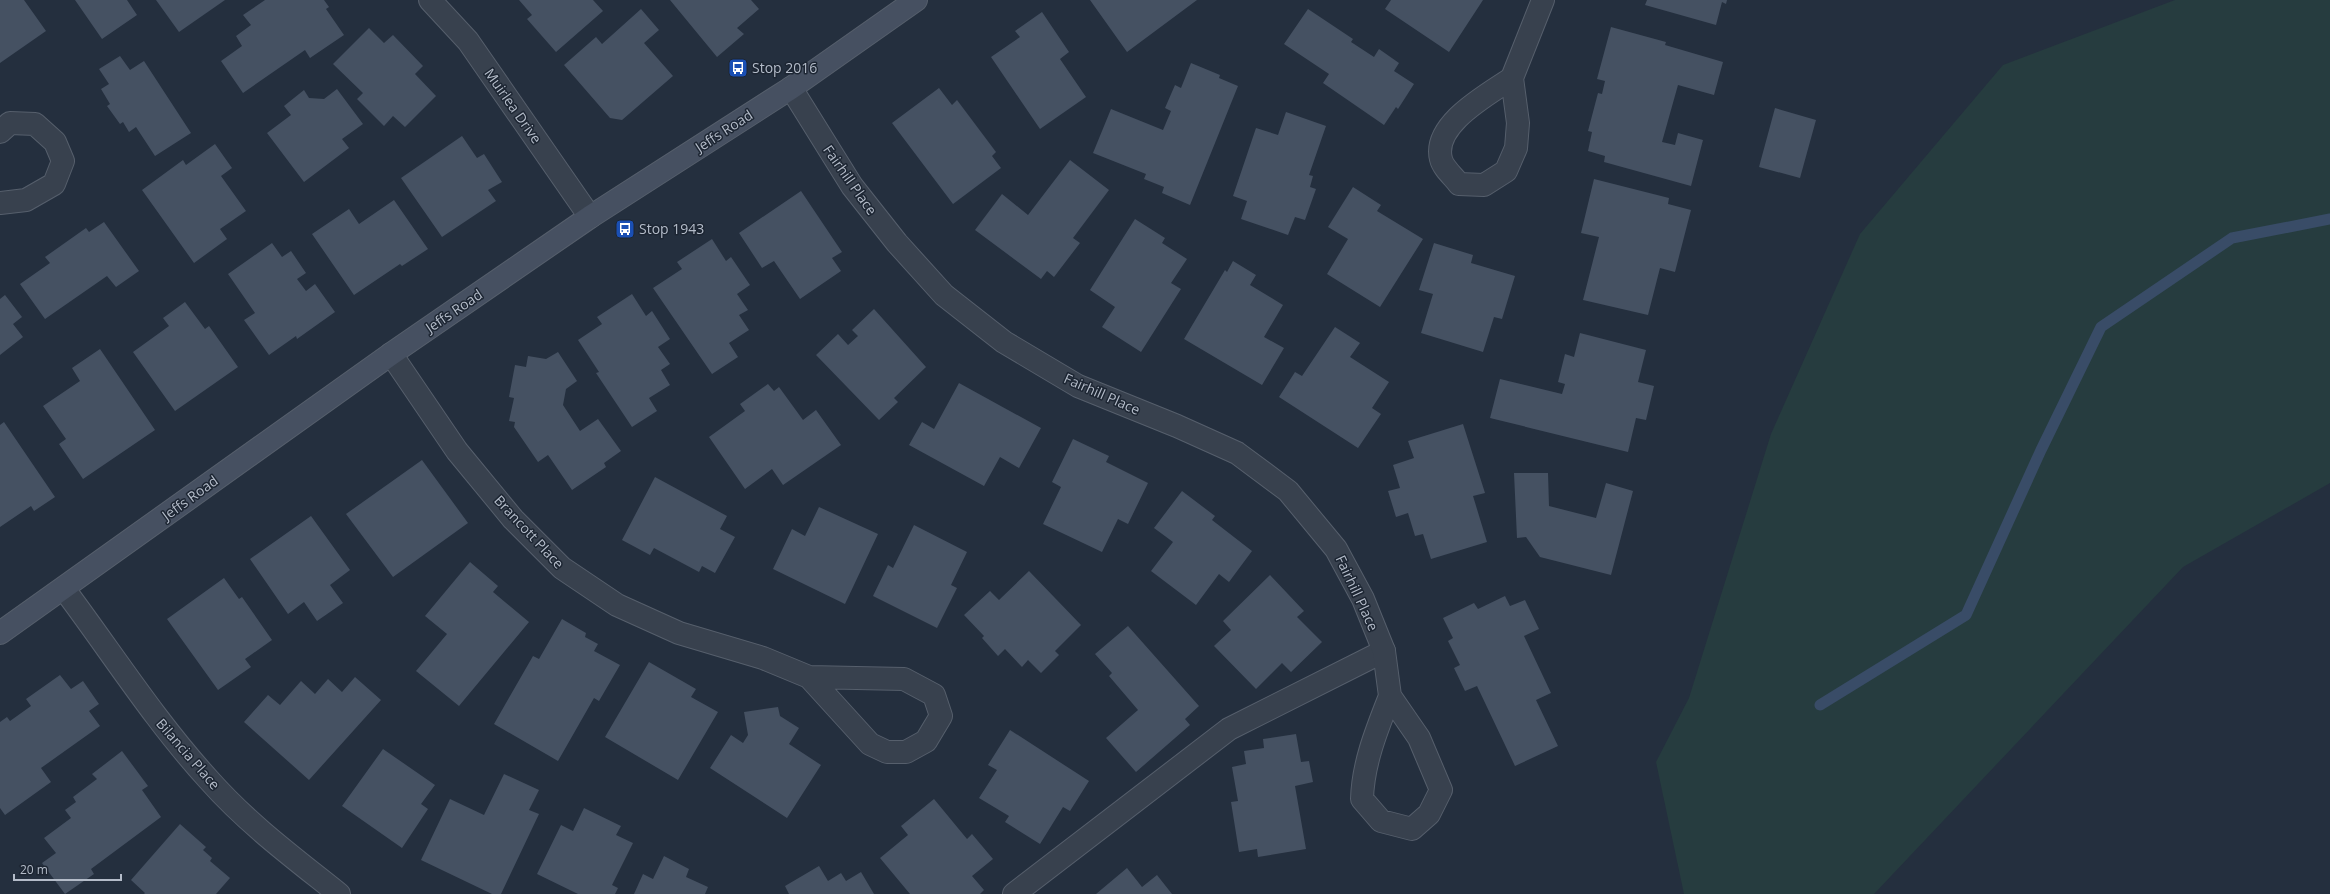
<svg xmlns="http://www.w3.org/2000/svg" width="2330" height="894" font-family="'Open Sans',sans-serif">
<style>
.green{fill:#263c3f}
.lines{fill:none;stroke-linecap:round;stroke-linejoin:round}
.stream{stroke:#394c67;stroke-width:11}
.building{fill:#455162}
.lane-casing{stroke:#565f6c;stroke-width:24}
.street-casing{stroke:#565f6c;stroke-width:24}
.secondary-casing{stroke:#565f6c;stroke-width:24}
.lane{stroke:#38414e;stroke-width:22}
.street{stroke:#38414e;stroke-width:22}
.secondary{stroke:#465061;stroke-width:22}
.labels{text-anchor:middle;stroke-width:3;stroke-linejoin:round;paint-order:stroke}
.poi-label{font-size:14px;fill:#b4bcc9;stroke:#1d2633;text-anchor:start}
.street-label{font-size:14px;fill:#b4bcc9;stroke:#1d2633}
</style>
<rect width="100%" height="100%" fill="#242f3e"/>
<path class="green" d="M2175,0H2330V483L2183,567L1874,894H1684L1656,762L1689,698L1771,434L1860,234L2003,65Z"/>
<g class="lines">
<path class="stream" d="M1820,705L1966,615L2041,450L2101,327L2232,238L2330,219"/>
</g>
<path class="building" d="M0,0H24L46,31L0,63Z
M75,0H127L137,15L102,39Z
M156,0H225L179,32Z
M265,0H324L329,7L326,9L344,35L310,58L305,50L243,93L221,61L242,46L236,36L251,25L243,15Z
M519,0H593L603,11L556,52L527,19L532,15Z
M670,0H751L759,9L737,28L744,34L717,57Z
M1090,0H1197L1127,52Z
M1391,0H1483L1449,52L1385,9Z
M1647,0H1727L1726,4L1722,2L1716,25L1645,5Z
M641,9L659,30L644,43L673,76L622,120L610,118L564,65L596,37L602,44Z
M1308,9L1353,39L1351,42L1374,57L1379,49L1399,63L1394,71L1414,84L1398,109L1396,107L1384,125L1323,83L1329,74L1284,44Z
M1042,12L1069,52L1060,59L1086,97L1040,129L991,57L1020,37L1015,31Z
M1611,27L1666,42L1665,45L1723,62L1714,95L1678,85L1662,142L1675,145L1678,133L1703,140L1691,186L1604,162L1605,156L1588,151L1592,132L1588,131L1598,93L1602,94L1605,81L1597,79Z
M369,28L384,43L393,35L423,66L415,74L436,96L405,127L393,116L384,126L357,99L363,93L333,64Z
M120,56L130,70L144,61L191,133L155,156L136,127L129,132L123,122L120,124L107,106L110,104L101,89L109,84L99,69Z
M1191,63L1220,75L1219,78L1238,86L1190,205L1162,193L1164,187L1144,179L1146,174L1093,153L1111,109L1163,130L1171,111L1165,108L1175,85L1181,88Z
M939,88L952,105L957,100L996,152L992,156L1001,168L953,204L892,123Z
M337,89L363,124L342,139L349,148L304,182L267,133L291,115L284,106L304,90L309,98L324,99Z
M1775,108L1816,120L1800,178L1759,167Z
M1286,112L1326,126L1309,175L1313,176L1310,187L1316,189L1305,220L1295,217L1288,235L1241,219L1247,201L1233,196L1256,128L1278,135Z
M462,136L477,158L484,154L502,182L488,190L496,201L442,237L401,178Z
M215,144L232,168L221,176L246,211L220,229L227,239L194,263L142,190L183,160L186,165Z
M1070,160L1109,190L1073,238L1080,243L1054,277L1047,271L1041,279L975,230L1002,194L1028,215Z
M1594,179L1669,198L1668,204L1691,210L1675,272L1660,268L1648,315L1583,300L1599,237L1581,233Z
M1353,187L1381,205L1377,211L1423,239L1380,307L1327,274L1348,239L1328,227Z
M801,191L842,252L832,258L841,271L800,299L774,261L762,268L739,233Z
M394,200L428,249L402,266L400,264L354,295L312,234L349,209L359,224Z
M1135,219L1165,238L1162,243L1187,259L1171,283L1181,289L1141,352L1102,327L1115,307L1090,290Z
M104,222L139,271L116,287L107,276L45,319L20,284L50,263L45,257L86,228L89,232Z
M712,239L726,261L731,257L750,285L737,294L748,310L739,315L749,330L729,343L738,357L712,374L653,288L682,269L677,262Z
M272,243L282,257L291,251L306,273L297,279L306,291L315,284L335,312L297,339L296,336L269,355L244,320L255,313L228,274Z
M1434,243L1473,255L1471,263L1515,276L1502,319L1494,317L1483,352L1421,333L1433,294L1419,290Z
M1233,261L1256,275L1250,285L1283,305L1264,337L1284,348L1262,385L1184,339L1225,270L1227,272Z
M632,294L646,316L652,311L670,339L658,347L670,364L661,370L670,385L649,398L657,411L632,427L596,373L599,372L578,340L602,324L597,317Z
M5,295L22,317L13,324L23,337L0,355V299Z
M185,302L205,329L209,326L238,367L175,411L133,352L169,326L163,318Z
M874,309L926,367L894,398L898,402L879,420L816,355L838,334L848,345L858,336L852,330Z
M1335,327L1360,343L1350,357L1389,382L1372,408L1381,414L1358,448L1279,397L1295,372L1302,376Z
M1580,333L1646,350L1638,382L1654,386L1646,420L1636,418L1628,452L1490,418L1500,379L1562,394L1565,384L1558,382L1565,354L1574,357Z
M100,349L155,430L83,479L59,444L66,439L43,406L80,381L72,368Z
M558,352L577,381L566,389L563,405L580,431L598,419L621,451L604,463L606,467L572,490L548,455L538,462L514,427L515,422L509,421L514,398L509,397L515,365L526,367L528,356L546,359Z
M959,383L1041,428L1019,468L1000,457L984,486L909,445L922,422L934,429Z
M768,384L774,391L779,387L803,420L816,410L841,445L783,485L772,469L745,489L709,437L745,411L740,404Z
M4,422L55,497L34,511L31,506L0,527V425Z
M1463,424L1485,493L1473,496L1487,542L1431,559L1423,534L1415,536L1408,513L1396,517L1388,491L1400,488L1393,465L1414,458L1408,441Z
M1073,439L1109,456L1106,462L1148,483L1128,524L1118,519L1102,552L1043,524L1061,487L1052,482Z
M422,460L468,523L393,577L346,514Z
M1514,473H1548L1549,506L1596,518L1606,483L1633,491L1611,575L1540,557L1526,537L1517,538Z
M655,477L727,516L720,529L735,537L715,573L702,566L699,572L654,548L650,555L622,540Z
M1182,491L1215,516L1212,520L1252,551L1229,582L1219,574L1196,605L1151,571L1173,542L1154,528Z
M819,507L878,534L845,604L773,569L792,529L805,536Z
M311,516L350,570L330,585L343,603L317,621L304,602L288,614L250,559Z
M914,525L967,552L951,585L957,588L937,628L873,596L888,565L893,568Z
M470,562L498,586L493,592L529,622L459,706L416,671L447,634L425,616Z
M1029,571L1081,625L1055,651L1059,655L1041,673L1028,660L1022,667L1005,649L998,656L982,638L984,636L964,615L990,591L999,600Z
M1270,575L1304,611L1297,617L1322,642L1291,672L1282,663L1256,689L1214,646L1231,630L1223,621Z
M224,578L239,599L242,597L272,640L245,659L251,667L218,690L167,619Z
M1505,596L1510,606L1525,600L1539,629L1524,636L1551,693L1536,700L1558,746L1515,766L1477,686L1465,691L1454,668L1460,665L1448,641L1453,638L1443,618L1474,603L1478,609Z
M562,619L586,633L585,637L598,644L594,651L620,665L599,701L594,698L558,761L494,724L533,656L539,659Z
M1128,626L1199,706L1185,719L1190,725L1136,772L1106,738L1138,710L1109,676L1112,673L1095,654Z
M649,662L696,689L691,697L718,712L678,780L605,737Z
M60,675L71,689L83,681L99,704L89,711L100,726L41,768L51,782L5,815L0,808V722L7,717L10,721L31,706L26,699Z
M355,677L381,700L309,780L244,722L268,695L280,705L301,681L315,694L328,679L342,692Z
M778,707L780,716L799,728L789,744L821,765L787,818L710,768L731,735L743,743L748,735L744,712Z
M1010,730L1089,781L1070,811L1063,807L1040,844L1005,822L1009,816L979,798L997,770L988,765Z
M1296,734L1301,762L1309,761L1313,782L1295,786L1306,849L1258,857L1257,849L1239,852L1231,802L1238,801L1232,767L1246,764L1244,751L1264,748L1263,739Z
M383,749L435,785L421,804L428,809L402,848L342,806Z
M122,751L148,786L142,790L161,817L91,869L94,874L65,894L42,863L56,853L44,838L71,818L65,810L76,802L73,797L97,779L92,774Z
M504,774L539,790L529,810L539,814L501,894H492L421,860L450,799L484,815Z
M934,799L967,839L972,834L993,859L972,876L984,890L980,894H910L880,858L908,835L901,826Z
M584,808L621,826L616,835L633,843L612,885L618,888L615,894H578L537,874L561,825L573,831Z
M180,824L206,847L203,850L212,858L210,861L230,878L216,894H144L145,893L131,880Z
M664,856L689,869L686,877L708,887L705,894H634L643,874L653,879Z
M819,866L828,881L841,873L846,881L861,872L874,894H789L785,886Z
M1127,868L1142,887L1157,875L1172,894H1096Z"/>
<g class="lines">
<defs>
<path id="lane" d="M1014,894L1229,729L1384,651"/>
<path id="street" d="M430,0L468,41L590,217
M1512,78C1489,94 1432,124 1441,159C1443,168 1454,177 1459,184L1484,185L1506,171L1516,148L1518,123L1512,78L1543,0
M791,88L852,186L897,243L944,295L1004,342L1078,386L1177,426L1237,453L1288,491L1336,549L1363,599L1384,651L1390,696L1419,738L1441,790L1429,814L1412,829L1381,821L1362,799C1363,763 1377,729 1390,696
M0,132L10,123L35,124L55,142L63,161L54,184L26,200L0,203
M391,354L457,451L513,519L562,568L617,605L679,633L763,658L809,677L904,679L934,695L941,716L926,741L906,752H887L870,744L809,677
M64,589C112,653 155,721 209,780C248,824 294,858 339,894"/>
<path id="secondary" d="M0,633L391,354L590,217L791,88L916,0"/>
</defs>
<use href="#lane" class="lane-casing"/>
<use href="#street" class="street-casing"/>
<use href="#secondary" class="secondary-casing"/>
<use href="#lane" class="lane"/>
<use href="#street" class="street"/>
<use href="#secondary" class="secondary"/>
</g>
<defs>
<symbol id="bus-square" viewBox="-11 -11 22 22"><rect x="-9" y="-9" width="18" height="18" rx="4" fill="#1a4fb4" stroke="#1d2633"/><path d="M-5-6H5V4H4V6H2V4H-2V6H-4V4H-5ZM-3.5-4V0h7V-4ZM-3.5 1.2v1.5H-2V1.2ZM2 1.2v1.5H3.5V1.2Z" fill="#fff"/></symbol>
</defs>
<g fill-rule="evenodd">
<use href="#bus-square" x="727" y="57" width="22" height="22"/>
<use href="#bus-square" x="614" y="218" width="22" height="22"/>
</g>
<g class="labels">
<g class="poi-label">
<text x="752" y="73">Stop 2016</text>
<text x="639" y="234">Stop 1943</text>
</g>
<g class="street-label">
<text transform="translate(513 106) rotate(55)" y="5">Muirlea Drive</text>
<text transform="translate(724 131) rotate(-33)" y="5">Jeffs Road</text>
<text transform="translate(850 180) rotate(55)" y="5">Fairhill Place</text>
<text transform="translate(454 311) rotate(-34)" y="5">Jeffs Road</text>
<text transform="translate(1102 394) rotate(24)" y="5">Fairhill Place</text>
<text transform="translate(190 498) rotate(-36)" y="5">Jeffs Road</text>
<text transform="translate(529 532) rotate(47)" y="5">Brancott Place</text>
<text transform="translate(1357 593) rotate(65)" y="5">Fairhill Place</text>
<text transform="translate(188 754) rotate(49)" y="5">Bilancia Place</text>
</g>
</g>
<path d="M14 874v6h107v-6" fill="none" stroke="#b4bcc9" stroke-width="2"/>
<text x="20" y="874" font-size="12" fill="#b4bcc9" stroke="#1d2633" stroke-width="3" paint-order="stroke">20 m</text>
</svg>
